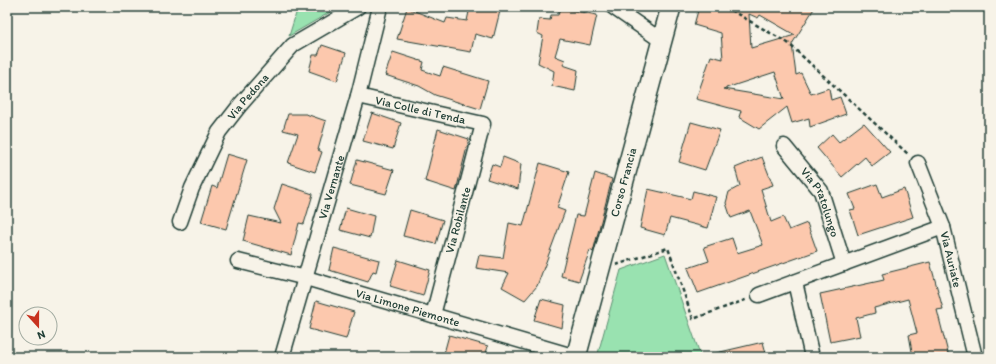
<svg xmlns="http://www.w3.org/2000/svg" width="996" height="364" font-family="Itim,sans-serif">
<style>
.green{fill:#99e2b0;stroke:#5c9072}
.building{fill:#fcc8ad;stroke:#1f3d34;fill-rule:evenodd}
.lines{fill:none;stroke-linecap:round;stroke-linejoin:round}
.street-casing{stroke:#1f3d34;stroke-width:17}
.secondary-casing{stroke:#1f3d34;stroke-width:22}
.path{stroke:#1f3d34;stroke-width:2.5;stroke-dasharray:4 3;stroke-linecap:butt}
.street{stroke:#f7f3e8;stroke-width:14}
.secondary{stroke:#f7f3e8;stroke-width:19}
.labels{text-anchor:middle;stroke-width:3;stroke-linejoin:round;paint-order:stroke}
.street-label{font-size:12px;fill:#1f3d34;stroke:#f7f3e8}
</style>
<rect width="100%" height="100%" fill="#f7f3e8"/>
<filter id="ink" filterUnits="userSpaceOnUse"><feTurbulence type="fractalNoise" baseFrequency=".025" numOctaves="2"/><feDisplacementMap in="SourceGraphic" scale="8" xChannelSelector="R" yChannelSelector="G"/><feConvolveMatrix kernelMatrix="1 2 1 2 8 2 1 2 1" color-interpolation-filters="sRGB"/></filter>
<g filter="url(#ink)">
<path class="green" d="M298,7H339L289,36Z
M665,254L701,357H597L621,270Z"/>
<path class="building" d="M470,7H501L493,39L475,34L471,52L397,39L407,8L445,23L447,18L467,21Z
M699,7H815L792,44L796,75L801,73L811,94L829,88L831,100L840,97L846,114L810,127L809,118L792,123L787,107L759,129L739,117L741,111L696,99L711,56L723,59L721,33L694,25ZM749,14L758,18L760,15L795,35L751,48ZM775,72L784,99L723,89Z
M560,8L597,15L590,45L560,39L555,56L565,60L563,65L578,70L575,91L552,86L554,71L538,63L543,36L537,33L539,19L550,20L551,15H558Z
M322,45L346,53L337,81L309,71L313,55H318Z
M393,52L424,62L422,70L440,76L443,67L488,81L480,109L435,95L419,86L385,75Z
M372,113L401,123L393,149L363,141Z
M288,114H306L326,121L318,150L322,152L315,172L288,163L298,134L283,130Z
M691,122L720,130L705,170L679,162Z
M864,123L890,152L872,166L865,157L842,177L817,148L832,134L839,142Z
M438,129L469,139L456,191L425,181Z
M227,154L247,160L226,229L201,222L212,186L217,188Z
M503,157L521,164L518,189L487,179L492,164L500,167Z
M762,157L773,185L761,189L771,222L783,217L789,230L807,223L817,251L698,293L688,268L709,261L704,247L732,238L737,253L763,245L750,211L731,218L726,203L729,192L740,186L735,168Z
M357,160L394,170L386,194L350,185Z
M540,163L569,172L557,208L565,211L537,286L525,300L502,287L509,273L476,268L479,255L503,258L509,223L523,226Z
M595,173L612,179L593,252L590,250L579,281L561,276L576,215L584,216Z
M282,184L313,194L304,224L299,223L291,255L243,241L249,216L281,223L274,209Z
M877,184L882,197L904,189L913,217L858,235L850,210L855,209L849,194Z
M648,189L691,199L693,191L716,197L708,228L670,218L665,235L640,228Z
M346,208L374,216L370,238L340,230Z
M410,210L443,220L436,244L403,236Z
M334,248L379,260L376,272L373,271L368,282L329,270Z
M398,260L430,270L423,296L390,286Z
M930,262L943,309L937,310L949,357H913L909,335L917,333L908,299L874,308L875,313L856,318L860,336L830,342L820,294L884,280L882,274Z
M541,299L565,305L562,328L534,320Z
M316,301L354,312L346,339L309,329Z
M449,335L488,346L485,357H443Z
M763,342L767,357H716V353Z"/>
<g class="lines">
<defs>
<g id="street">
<path d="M613,7L662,41"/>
<path id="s1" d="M358,96L483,124L433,315"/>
<path id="s2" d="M784,146L821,191L844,264"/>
<path id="s3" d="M918,163L943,227L975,357"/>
<path id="s4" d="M180,222L192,188L219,132L240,105L293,45L358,7"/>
<path id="s5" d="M238,261L306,278L576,357"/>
<path d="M795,282L812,357"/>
<path d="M759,295L943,227"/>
<path id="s6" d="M282,357L358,96L380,7"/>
</g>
<g id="secondary">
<path id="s7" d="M576,357L671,7"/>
</g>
</defs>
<use href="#street" class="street-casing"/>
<use href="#secondary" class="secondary-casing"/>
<path class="path" d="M725,7L788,43L909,155
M616,265L668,248L693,319L748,299"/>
<use href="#street" class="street"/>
<use href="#secondary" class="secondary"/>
</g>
</g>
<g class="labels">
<g class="street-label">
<text dy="4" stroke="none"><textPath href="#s4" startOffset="144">Via Pedona</textPath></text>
<text dy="4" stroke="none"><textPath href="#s1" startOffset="64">Via Colle di Tenda</textPath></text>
<text dy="4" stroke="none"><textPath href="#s7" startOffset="181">Corso Francia</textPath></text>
<text dy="4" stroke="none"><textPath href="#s6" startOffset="177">Via Vernante</textPath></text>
<text dy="4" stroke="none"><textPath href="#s2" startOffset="68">Via Pratolungo</textPath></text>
<text transform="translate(458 220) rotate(-75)" y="4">Via Robilante</text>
<text dy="4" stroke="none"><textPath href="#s3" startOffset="102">Via Auriate</textPath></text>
<text dy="4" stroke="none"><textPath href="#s5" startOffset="176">Via Limone Piemonte</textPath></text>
</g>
</g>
<rect width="996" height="364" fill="none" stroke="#f7f3e8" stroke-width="24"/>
<rect x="12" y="12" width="972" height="340" fill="none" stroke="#1f3d34" stroke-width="1.5" filter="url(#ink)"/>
<g transform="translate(38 326) rotate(159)"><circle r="19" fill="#f7f3e8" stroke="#a1aaa0"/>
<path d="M0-3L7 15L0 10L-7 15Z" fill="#c8321e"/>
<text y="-6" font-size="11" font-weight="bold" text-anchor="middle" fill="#1f3d34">N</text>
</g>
</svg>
